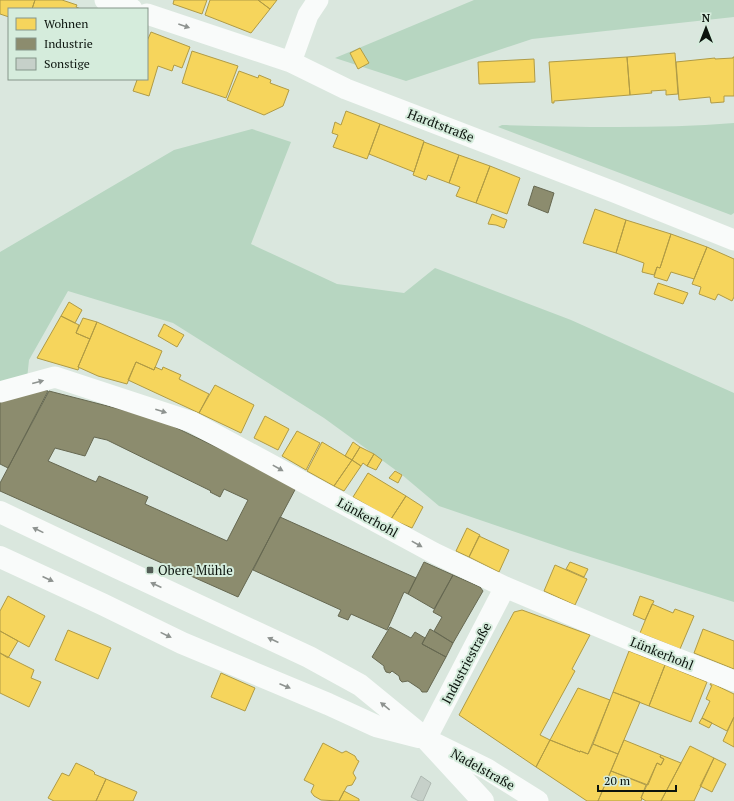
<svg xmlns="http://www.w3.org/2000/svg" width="734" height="801" font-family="'PT Serif',serif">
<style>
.green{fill:#b7d6c1}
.homes{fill:#f6d55c;stroke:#b09b45}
.industry{fill:#8c8c6e;stroke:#666851;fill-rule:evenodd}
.building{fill:#c6d0c9;stroke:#adb8b1}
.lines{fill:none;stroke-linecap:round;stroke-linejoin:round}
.street{stroke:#f9fbfa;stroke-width:21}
.secondary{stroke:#f9fbfa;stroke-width:22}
.oneway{fill:#8e9390}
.poi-dot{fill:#545e57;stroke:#d5ecdc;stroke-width:1.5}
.labels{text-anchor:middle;stroke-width:4;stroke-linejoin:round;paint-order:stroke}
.street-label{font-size:13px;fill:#0c140e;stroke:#d5ecdc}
.poi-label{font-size:13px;fill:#0c140e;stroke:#d5ecdc;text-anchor:start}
</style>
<rect width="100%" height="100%" fill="#dae7de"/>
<path class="green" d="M474,0H734V17L532,39L406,81L335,58Z
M734,123V213L731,215L498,127L502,125C579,127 657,129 734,123Z
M252,129L291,142L251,244L337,284L404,293L435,268L571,320L734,393V602L568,550L439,506L401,474L324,418L173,323L68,291L29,360L27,379L0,386V252L174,150Z"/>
<path class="homes" d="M0,0H35L32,9H9V17L0,14Z
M35,0H62L77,5L76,7L81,9H32Z
M174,0H207L202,14L173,4Z
M210,0H258L270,9L251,33L205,15Z
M258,0H277L270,9Z
M151,32L190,47L182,68L174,65L172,71L158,66L149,96L133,91L137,80L135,79H147V41Z
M360,48L369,63L358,69L350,53Z
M192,51L238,66L226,98L182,83Z
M675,53L678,94L666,95V90L651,91L652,93L630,95L627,57Z
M627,57L630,95L554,101V103H552L549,62Z
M733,57H734V96H724V102L711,103L710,97L679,100L676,62L715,58V59L733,58Z
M534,59L535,82L479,84L478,62Z
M239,71L258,78L259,75L271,80L270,83L289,90L283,106L264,115L227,100Z
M346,111L380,124L367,159L333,147L338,135L332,133L335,122L341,125Z
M380,124L424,141L414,172L369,154Z
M424,142L459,155L449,183L428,175L426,180L413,175Z
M459,155L490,166L476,203L456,196L460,187L449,183Z
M490,166L520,178L507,214L476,203Z
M595,209L626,220L616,253L583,243Z
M492,214L507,220L504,228L496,225L488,224Z
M626,220L671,234L660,268L657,267L654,275L642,272L644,263L616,253Z
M671,234L707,247L694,279L671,272L667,281L654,277L657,267L660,268Z
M707,247L734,259V297L732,301L718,294L715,300L699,294L701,287L692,284Z
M658,283L688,293L683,304L654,294Z
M69,302L82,310L75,323L61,316Z
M61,316L79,325L76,333L90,339L78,367L79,368L78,370L37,358Z
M83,318L97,322L90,339L76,333Z
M97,322L162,351L154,370L136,362L127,384L98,376L78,367Z
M164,324L184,335L177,347L158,336Z
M136,362L154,370L155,367L162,370L163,367L181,375L179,379L209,394L199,413L128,380Z
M215,385L254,405L241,433L199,413Z
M265,416L289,429L278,450L254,438Z
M297,431L320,443L306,470L282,456Z
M322,442L352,460L334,486L307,471Z
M353,442L360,447L352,460L345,456Z
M360,447L374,454L367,466L363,463L361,466L352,460Z
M374,454L382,460L376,470L367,466Z
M352,460L361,466L344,491L334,486Z
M395,471L402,475L398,483L389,478Z
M368,473L406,496L391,519L353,497Z
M406,496L423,507L412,528L391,519Z
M467,528L480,535L469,557L456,551Z
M479,536L509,550L499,572L469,557Z
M570,562L588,569L584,577L566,569Z
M555,565L587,579L575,605L544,591Z
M8,596L45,616L29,647L0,631V611Z
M640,596L654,601L645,620L633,615Z
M652,604L673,613L675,609L694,616L680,649L640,633Z
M522,610L590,635L572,669L575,671L540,735L550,740L536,767L459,715L514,612Z
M703,629L734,641V669L694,653Z
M68,630L111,648L98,679L55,660Z
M0,631L18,641L8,658L0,653Z
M629,651L665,665L649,706L613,692Z
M0,653L34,670L31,678L41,682L29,707L0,693Z
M665,665L707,682L691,722L649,706Z
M221,673L255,688L245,711L211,697Z
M711,683L734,694V717L727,731L702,718L710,701L706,699L712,685H710Z
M578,688L610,700L588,754L580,751V752L550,740Z
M613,692L640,702L618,754L593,744Z
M734,717V747L723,741Z
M702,718L712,723L709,728L699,723Z
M550,740L580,752V751L588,754L593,744L618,754L598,801H587L536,767Z
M624,740L661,755L660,757L664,759L661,765L657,763L648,785L611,771Z
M323,743L342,753L346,751L355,756L357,760L359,761L353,773L356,778L352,785L347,786L339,801L321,800L314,796L311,792L314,785L304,780Z
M690,746L714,758L694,801H661Z
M661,755L681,763L661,801H646L641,798L657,763L661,765L664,759L660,757Z
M714,758L726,764L712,792L700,786Z
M76,763L93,771L95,773L94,774L106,779L96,801H54L48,798L62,773L69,776Z
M611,771L646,785L641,798H642L641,801H598Z
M106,779L135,791L137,792L133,801H96Z
M344,791L359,799V801H339Z"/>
<path class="industry" d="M534,186L554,193L548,213L528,205Z
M35,388L48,391L8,468L0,464V399Z
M49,391L158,419L297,486L238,597L0,491V483ZM94,437L107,440L211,491L210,492L220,497L224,489L248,500L227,541L145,504L148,497L99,476L96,482L48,461L55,448L85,456Z
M280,517L416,578L408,594L404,592L387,630L351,614L348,620L338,616L341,610L253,570Z
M424,562L453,575L434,609L408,594Z
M453,575L480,587L483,591L453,643L434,631L442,617L433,612Z
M390,627L411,638L415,632L425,638L422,644L446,657L427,692H422L420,689L408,681L402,682L400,680L399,676L392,671L390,673L386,672L384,668V666L372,657Z
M430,629L453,643L446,657L422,644Z"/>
<path class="building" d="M421,776L431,783L423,801H419L411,797Z"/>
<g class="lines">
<path class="street" d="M105,0L132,9
M147,14L291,62L346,89L614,192L734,240
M291,62L308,15L318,0
M0,392L55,377L192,422L434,553L505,587L640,644L734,681
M505,587L426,739L487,769L538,801"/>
<path class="secondary" d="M0,512L116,567L309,657L360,685L426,739L483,801
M0,557L102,604L182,643L328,704L376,726L419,737"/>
</g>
<defs><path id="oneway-solid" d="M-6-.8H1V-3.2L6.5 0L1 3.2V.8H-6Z"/></defs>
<g class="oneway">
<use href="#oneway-solid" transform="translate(184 26) rotate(19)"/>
<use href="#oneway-solid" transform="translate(38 382) rotate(-15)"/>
<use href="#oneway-solid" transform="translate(161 411) rotate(18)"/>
<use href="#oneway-solid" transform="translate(278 468) rotate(29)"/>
<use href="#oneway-solid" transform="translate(38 530) rotate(-154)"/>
<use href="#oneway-solid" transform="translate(417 544) rotate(29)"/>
<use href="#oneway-solid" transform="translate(48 579) rotate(24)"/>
<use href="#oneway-solid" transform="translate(156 585) rotate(-155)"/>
<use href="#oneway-solid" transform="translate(166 635) rotate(26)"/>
<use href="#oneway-solid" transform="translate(273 640) rotate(-155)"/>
<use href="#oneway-solid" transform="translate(285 686) rotate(23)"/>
<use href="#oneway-solid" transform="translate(385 706) rotate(-141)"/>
</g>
<rect class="poi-dot" x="146" y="566" width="8" height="8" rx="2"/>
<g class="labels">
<g class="street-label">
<text transform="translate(441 125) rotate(21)" y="5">Hardtstraße</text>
<text transform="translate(368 517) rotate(29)" y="5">Lünkerhohl</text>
<text transform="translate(662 653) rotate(22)" y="5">Lünkerhohl</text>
<text transform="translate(466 663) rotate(-62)" y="5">Industriestraße</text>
<text transform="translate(483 769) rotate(29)" y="5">Nadelstraße</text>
</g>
<g class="poi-label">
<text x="158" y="575">Obere Mühle</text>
</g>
</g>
<rect x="8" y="8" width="140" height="72" fill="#d5ecdc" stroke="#85968a"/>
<rect x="16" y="18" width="20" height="12" fill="#f6d55c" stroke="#85968a"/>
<text x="44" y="28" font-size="12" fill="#0c140e">Wohnen</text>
<rect x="16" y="38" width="20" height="12" fill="#8c8c6e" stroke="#85968a"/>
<text x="44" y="48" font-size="12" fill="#0c140e">Industrie</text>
<rect x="16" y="58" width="20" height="12" fill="#c6d0c9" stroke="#85968a"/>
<text x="44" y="68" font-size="12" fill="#0c140e">Sonstige</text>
<g transform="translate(706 28)" stroke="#d5ecdc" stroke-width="3" paint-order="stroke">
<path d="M0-3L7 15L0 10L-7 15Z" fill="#0c140e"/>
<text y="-6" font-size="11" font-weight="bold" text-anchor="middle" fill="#0c140e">N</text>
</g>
<path d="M598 785v6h78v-6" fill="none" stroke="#0c140e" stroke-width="2"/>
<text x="604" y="785" font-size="12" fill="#0c140e" stroke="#d5ecdc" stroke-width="3" paint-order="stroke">20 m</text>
</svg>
